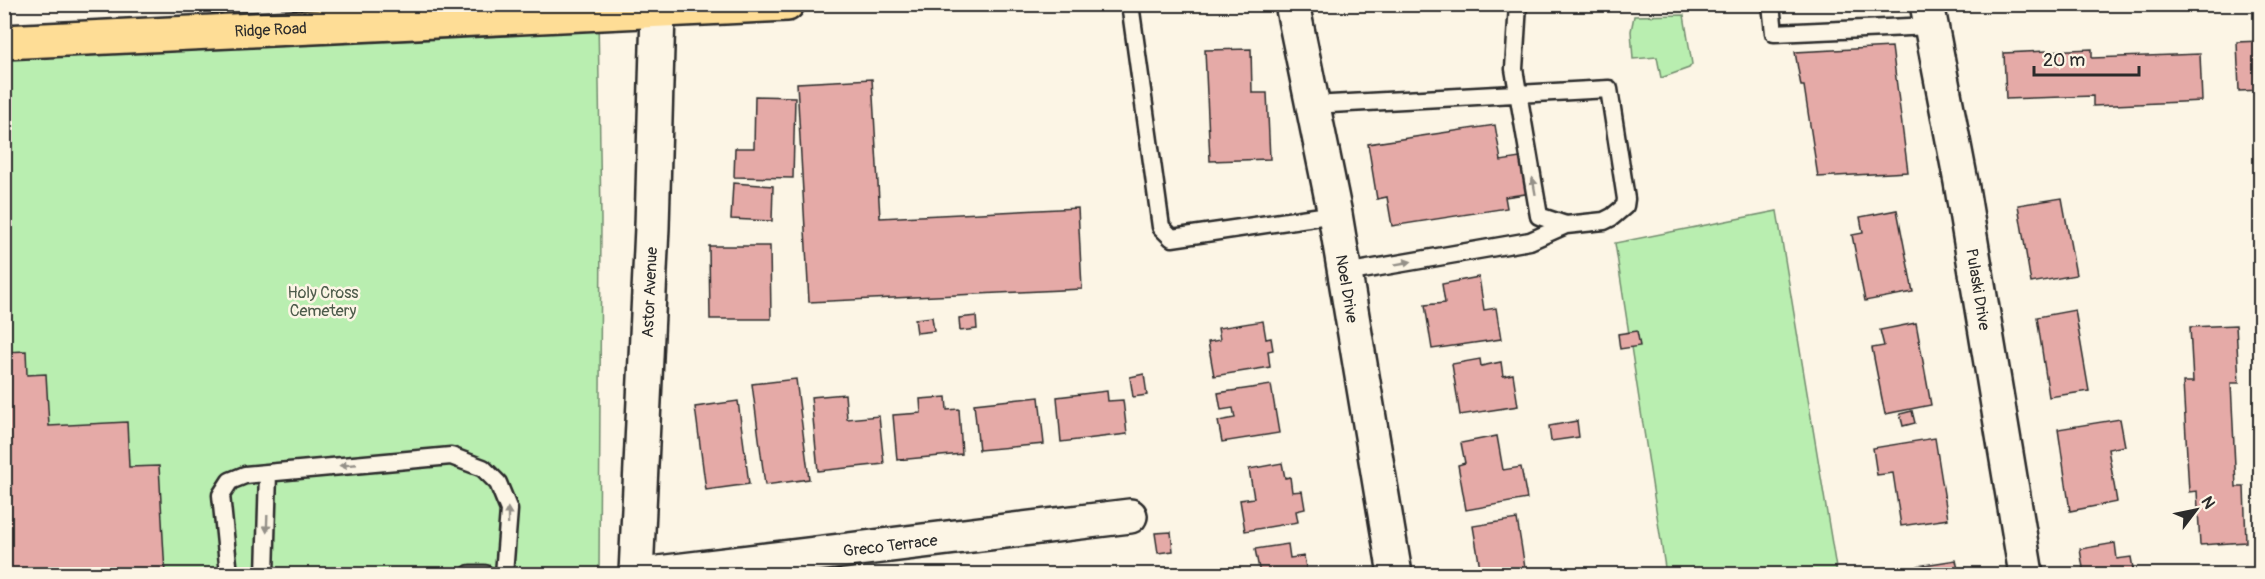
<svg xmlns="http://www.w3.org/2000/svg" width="2265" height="579" font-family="Pangolin,sans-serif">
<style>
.green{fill:#b9eeb0;stroke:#728c6e;stroke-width:1.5}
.building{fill:#e5aaa7;stroke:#2b2b2b;stroke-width:1.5}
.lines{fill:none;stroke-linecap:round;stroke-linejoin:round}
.lane-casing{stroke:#2b2b2b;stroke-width:21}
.street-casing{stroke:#2b2b2b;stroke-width:38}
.primary-casing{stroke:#2b2b2b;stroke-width:38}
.lane{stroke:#fcf5e5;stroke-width:16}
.street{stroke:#fcf5e5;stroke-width:33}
.primary{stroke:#fedd96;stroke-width:33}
.oneway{fill:#949088}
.labels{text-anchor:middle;stroke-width:5;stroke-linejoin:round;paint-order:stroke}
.street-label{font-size:16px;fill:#2b2b2b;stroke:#fcf5e5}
.park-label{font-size:16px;fill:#4e5c4c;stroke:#fcf5e5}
</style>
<rect width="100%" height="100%" fill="#fcf5e5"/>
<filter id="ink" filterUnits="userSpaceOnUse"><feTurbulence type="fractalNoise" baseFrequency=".0167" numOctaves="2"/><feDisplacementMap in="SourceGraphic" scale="12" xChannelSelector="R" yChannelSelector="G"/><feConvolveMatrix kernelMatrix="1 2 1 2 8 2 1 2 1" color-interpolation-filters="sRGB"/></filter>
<g filter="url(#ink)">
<path class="green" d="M598,14L601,220L599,574H5V42Z
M1684,15L1692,64L1689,68L1661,78L1657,57L1633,59L1631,31L1634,16Z
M1777,211L1837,574H1666L1615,243Z"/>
<path class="building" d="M2260,41V90L2239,91L2237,42Z
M1892,47L1908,172L1818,177L1804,86H1801L1795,52Z
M1251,49L1252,93H1267L1270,159L1210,161L1205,50Z
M2092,49V58L2200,54L2202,101L2093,106V96L2006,99L2004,53Z
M872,79L880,218L1078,208L1082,289L809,302L797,83Z
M755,96L795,97L793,178L734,177L735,148H754Z
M1495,125L1501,161L1526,157L1532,193L1505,197L1507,208L1392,226L1387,197L1377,199L1368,144Z
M733,183L773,186L772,221L731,219Z
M2062,198L2076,275L2031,283L2018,205Z
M1897,210L1913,292L1865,301L1852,235L1863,233L1860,217Z
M709,246H770L771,319H710Z
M1479,277L1484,310L1496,308L1501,339L1432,349L1425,305L1445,303L1442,284Z
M2075,310L2089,391L2049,397L2037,317Z
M976,316L977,329L960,331L959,318Z
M932,317L934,331L917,333L915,319Z
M1263,321L1266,339L1271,338L1273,350L1268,351L1270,367L1214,376L1208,342L1220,340L1218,328Z
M1916,323L1931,405L1885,414L1872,348L1884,346L1880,330Z
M2236,325L2239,383H2231L2236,487H2244L2246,542L2200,545L2197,491L2189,492L2183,382H2193L2190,327Z
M1637,331L1640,346L1620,349L1618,334Z
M26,351L27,375L46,374L49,426L127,422L129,467L159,466L165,574H4V352Z
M1480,359L1481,366L1501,362L1503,376L1513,374L1518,406L1460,415L1452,364Z
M1144,374L1147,395L1133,397L1130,377Z
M796,379L809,479L765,485L752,384Z
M1271,385L1279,433L1222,442L1218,421L1235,418L1233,408L1221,410L1218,393Z
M1107,391L1108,401L1123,400L1127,434L1061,442L1057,397Z
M845,394L847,419L879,416L884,464L818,471L811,397Z
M946,397L947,410L959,409L962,454L897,460L893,415L921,413L920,399Z
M1039,397L1044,444L979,450L974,404Z
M738,401L749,484L706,490L695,407Z
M1912,411L1915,423L1903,426L1900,414Z
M2120,419L2125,446L2108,449L2117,502L2070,511L2058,429Z
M1577,421L1579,437L1551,441L1549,426Z
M1497,436L1503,470L1521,467L1527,499L1466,510L1458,465L1465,463L1461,443Z
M1935,438L1948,519L1901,526L1893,473L1877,475L1873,448Z
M1282,463L1285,478L1290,477L1292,492L1302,491L1305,509L1296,511L1298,522L1245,531L1240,500L1254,498L1249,469Z
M1517,519L1526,574H1481L1473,526Z
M1171,532L1173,551L1158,553L1155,533Z
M2115,543L2117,559L2131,557L2134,574H2084L2080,549Z
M1288,544L1290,558L1304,556L1307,574H1260L1255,549Z
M1956,560L1959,574H1919L1918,566Z"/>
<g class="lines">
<defs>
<path id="lane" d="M1130,4L1161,227L1172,238L1335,214
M1518,4L1514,69L1539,216L1566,225
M1771,4L1774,33L1931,26
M1312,105L1609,89L1626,199L1625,206L1612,217L1604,221L1566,225L1530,241L1345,273
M229,574L221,495L230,481L245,475L451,456L483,468L498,483L509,510L504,574
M265,574L268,473
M470,574H485"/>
<g id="street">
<path id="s1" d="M1292,4L1335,214L1395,574"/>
<path id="s2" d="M1927,4L1961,182L2026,574"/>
<path id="s3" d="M636,574L652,227L658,11"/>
<path id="s4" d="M650,574L1130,516"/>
</g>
<g id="primary">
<path id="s5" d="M4,42L787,4"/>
</g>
</defs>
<use href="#lane" class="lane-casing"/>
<use href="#street" class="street-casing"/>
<use href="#primary" class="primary-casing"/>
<use href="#lane" class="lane"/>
<use href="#street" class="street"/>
<use href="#primary" class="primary"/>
</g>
<defs><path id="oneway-solid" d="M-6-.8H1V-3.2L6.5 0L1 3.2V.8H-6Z" transform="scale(1.5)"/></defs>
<g class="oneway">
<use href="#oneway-solid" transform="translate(1534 186) rotate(-100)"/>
<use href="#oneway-solid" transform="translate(1403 263) rotate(-10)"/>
<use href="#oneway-solid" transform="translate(348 465) rotate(175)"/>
<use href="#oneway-solid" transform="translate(508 516) rotate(-91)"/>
<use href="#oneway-solid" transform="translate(267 524) rotate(92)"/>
</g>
</g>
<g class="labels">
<g class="street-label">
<text dy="6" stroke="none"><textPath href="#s5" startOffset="267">Ridge Road</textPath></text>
<text dy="6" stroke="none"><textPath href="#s1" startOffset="290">Noel Drive</textPath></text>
<text dy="6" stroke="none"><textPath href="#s2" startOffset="290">Pulaski Drive</textPath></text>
<text dy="6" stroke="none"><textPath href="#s3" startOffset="282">Astor Avenue</textPath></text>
<text dy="6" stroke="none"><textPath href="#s4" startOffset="242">Greco Terrace</textPath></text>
</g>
<g class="park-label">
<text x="323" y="298">Holy Cross<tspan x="323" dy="18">Cemetery</tspan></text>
</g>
</g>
<rect width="2265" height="579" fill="none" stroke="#fcf5e5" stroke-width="24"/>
<rect x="12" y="12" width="2241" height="555" fill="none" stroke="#2b2b2b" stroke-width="2" filter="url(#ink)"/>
<g transform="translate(2196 510) rotate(58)" stroke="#fcf5e5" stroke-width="4.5" paint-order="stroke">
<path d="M0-4.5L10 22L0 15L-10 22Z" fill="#2b2b2b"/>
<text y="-9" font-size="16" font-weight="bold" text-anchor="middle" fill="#2b2b2b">N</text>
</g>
<path d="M2034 66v9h105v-9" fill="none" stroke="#2b2b2b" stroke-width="3"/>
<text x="2043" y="66" font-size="18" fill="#2b2b2b" stroke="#fcf5e5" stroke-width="4.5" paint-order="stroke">20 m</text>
</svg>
